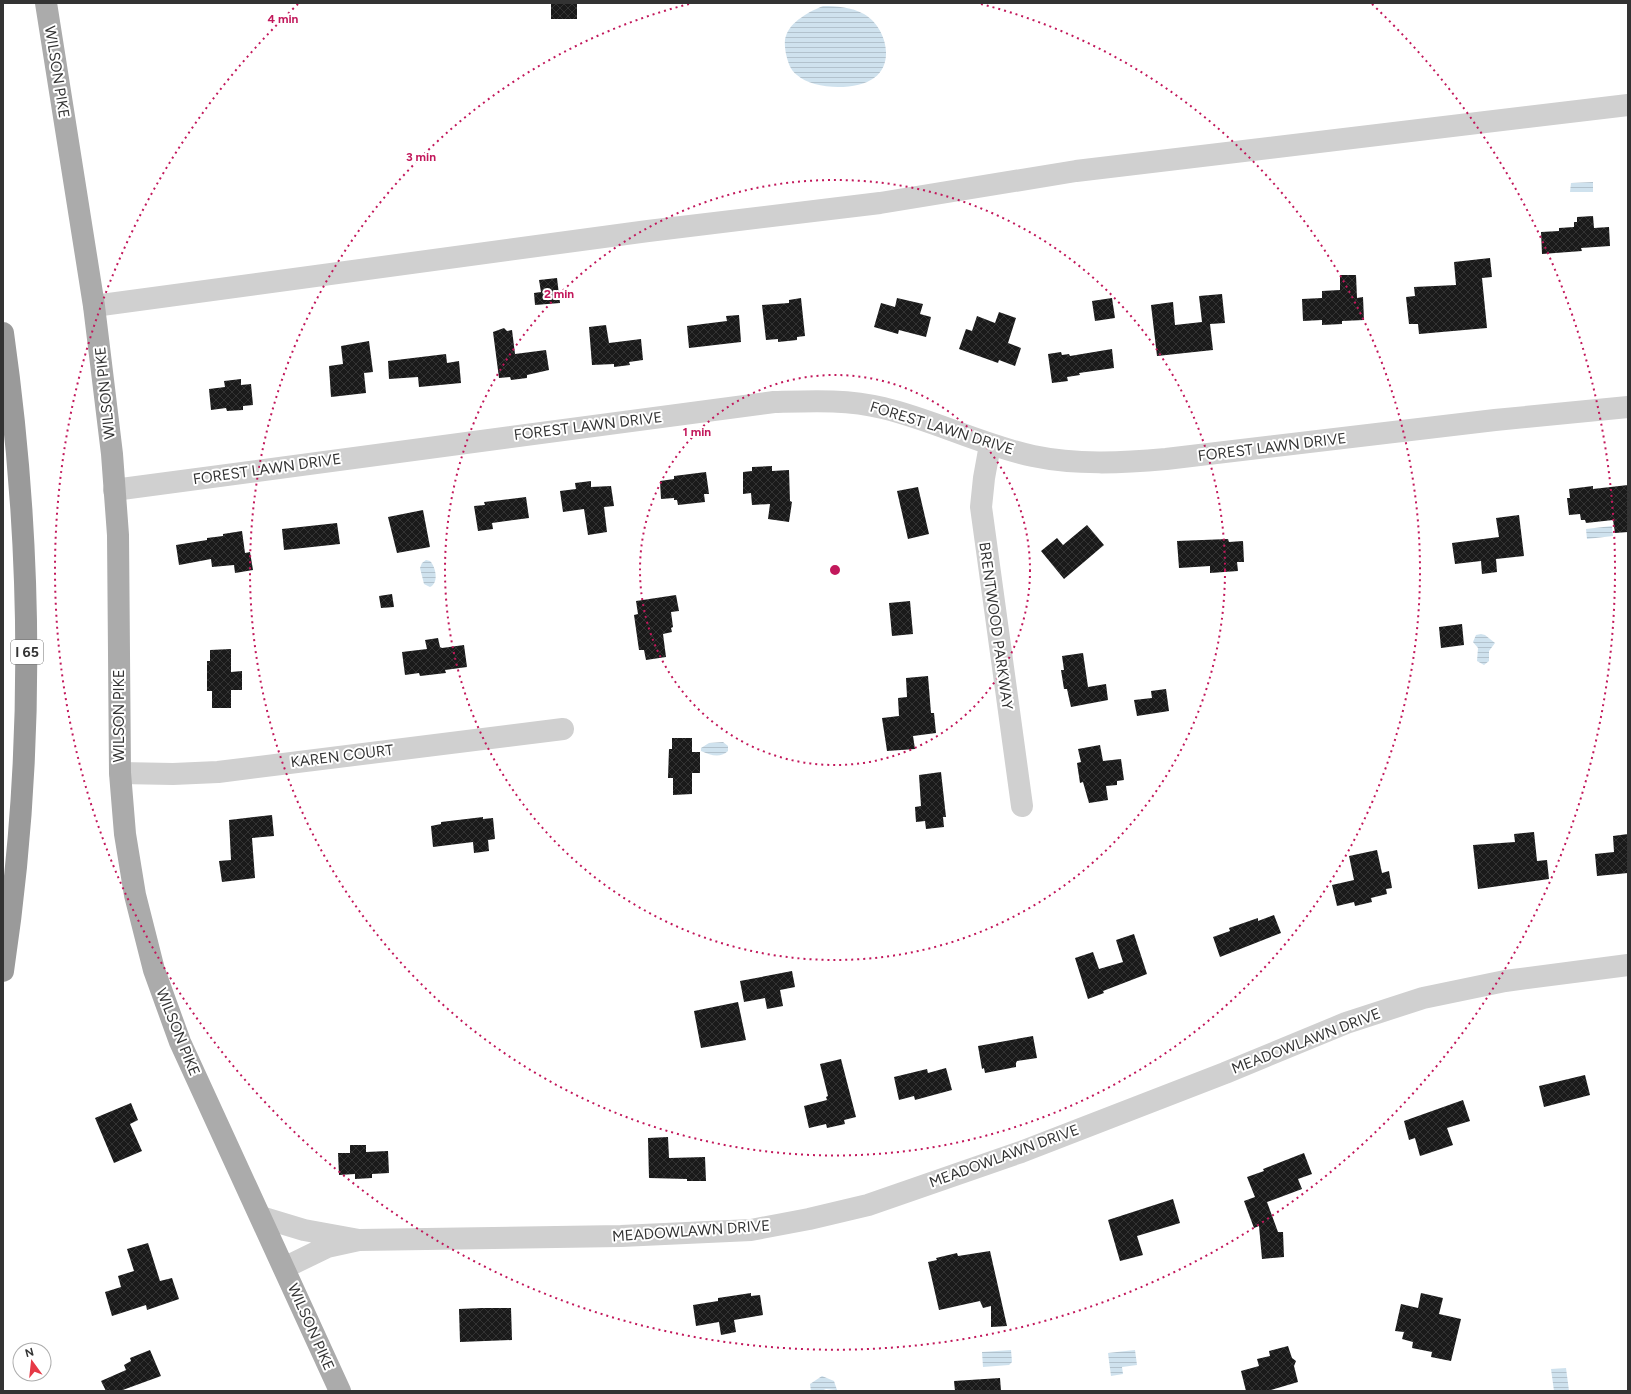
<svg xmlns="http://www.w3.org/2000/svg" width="1631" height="1394" font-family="Figtree,sans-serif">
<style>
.water{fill:url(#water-rules)}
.building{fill:url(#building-cross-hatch)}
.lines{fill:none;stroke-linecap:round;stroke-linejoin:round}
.minor{stroke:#d0d0d0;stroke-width:22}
.major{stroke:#ababab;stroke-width:22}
.highway{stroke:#9a9a9a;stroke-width:22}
.ring{fill:none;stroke:#c2185b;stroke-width:2;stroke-dasharray:2 4}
.labels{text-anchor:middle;stroke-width:4;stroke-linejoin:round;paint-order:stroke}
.shield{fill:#fff;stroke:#707070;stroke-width:1}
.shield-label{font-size:14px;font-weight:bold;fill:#333}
.street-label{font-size:15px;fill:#333;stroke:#fff}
.centre{fill:#c2185b;stroke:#fff;stroke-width:2}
.ring-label{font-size:12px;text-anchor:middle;font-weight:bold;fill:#c2185b;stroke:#fff;stroke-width:4;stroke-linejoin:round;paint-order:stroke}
</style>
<defs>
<pattern id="water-rules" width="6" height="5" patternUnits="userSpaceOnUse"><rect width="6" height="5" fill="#cfe2ee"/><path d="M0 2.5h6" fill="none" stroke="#b2c2cd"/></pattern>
<pattern id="building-cross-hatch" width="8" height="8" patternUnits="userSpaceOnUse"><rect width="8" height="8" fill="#1a1a1a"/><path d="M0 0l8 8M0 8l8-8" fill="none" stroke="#333"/></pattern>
</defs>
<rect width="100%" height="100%" fill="#fff"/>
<path class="water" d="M823,6C837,6 851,7 864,14C885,26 896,62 874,78C857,91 813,90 797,75C790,70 788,62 786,54C785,49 784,40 786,36C790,22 810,11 823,6Z
M1593,182V192H1570L1571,183Z
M1612,526L1613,536L1587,539L1586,529Z
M426,560L430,561C436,567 439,583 430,587L424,584L420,568L422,563Z
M1481,634L1485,635L1495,643L1489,651V661L1484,665L1477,661L1478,648L1473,642L1476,635Z
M723,742L728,746V751C719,759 711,755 701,751V748L709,743Z
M1011,1350L1012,1362L1009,1365L983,1367L982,1352Z
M1135,1350L1137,1365L1122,1367L1123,1374L1111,1376L1108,1353Z
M1566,1368L1569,1391H1554L1551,1369Z
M822,1376L834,1381L837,1390L826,1389L821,1391H811L810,1384Z"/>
<path class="building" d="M551,3H577V19H551Z
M1593,216L1594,228L1609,227L1610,246L1581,248L1582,251L1542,254L1541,232L1559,231V228L1574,227V222H1577V217Z
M1490,258L1492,277L1482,278L1487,328L1419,334L1418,324H1409L1406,297L1415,296L1414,287L1456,285L1454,262Z
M1340,275H1356L1357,298L1363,297L1364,320L1342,321V324L1322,325V320L1303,321L1302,299L1322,298V291L1340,290Z
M557,278L560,303L535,305L534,293L541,292L539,280Z
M1222,294L1225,323L1210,324L1213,350L1157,356L1151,305L1173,302L1175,325L1202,322L1199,296Z
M801,298L805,336L797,337V340L778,342V339L766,340L762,305L789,303V300Z
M897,298L923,304L920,314L931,317L926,337L899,330L898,334L874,327L881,303L895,307Z
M1112,298L1115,318L1095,321L1092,301Z
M999,312L1016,318L1008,343L1021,348L1015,366L999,360L998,363L959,349L966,329L972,331L977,316L995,323Z
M739,315L741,342L689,348L687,326L727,321L726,316Z
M606,325L609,343L641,339L643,360L629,362L630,365L614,367V364L592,365L589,327Z
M504,328L507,331L512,330L515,354L546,350L549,370L527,375V378L511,380L510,377L499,378L493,332Z
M369,341L373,372L364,373L366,393L331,397L329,366L343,364L341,346Z
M1112,349L1114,368L1079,373L1080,375L1067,377L1068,381L1052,383L1048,354L1061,352L1062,355L1069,354L1070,356Z
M446,354L447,363L459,361L461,383L419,387L418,377L389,379L388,361Z
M241,379V385L251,384L253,405L243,406V410L227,411L226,408L211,410L209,389L225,387L224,381Z
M772,466V471L789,470L790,501L792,502L789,522L768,519L770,504L752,505L751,493L743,494V472L752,471V467Z
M706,472L709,494H704L705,502L678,505L677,500H674V498L661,499L660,481L674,479V476Z
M591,481V487L611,486L614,506L604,507L607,532L588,535L584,509L563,512L560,491L576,489L575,483Z
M1628,485V532L1615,533L1613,520L1586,523L1585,520H1581L1580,514L1569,515L1567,498H1570L1569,489L1593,486V489Z
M918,487L929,534L908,539L897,491Z
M526,497L529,518L492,523L493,529L478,531L474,506L485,505L484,502Z
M423,510L430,547L397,553L388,517Z
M1519,515L1524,556L1496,559L1497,572L1482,574L1481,561L1455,564L1452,543L1499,537L1496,518Z
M337,523L340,544L284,550L282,529Z
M1087,525L1104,545L1064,579L1041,551L1057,538L1063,545Z
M242,531L245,553L250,552L253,570L235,573L234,565L212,567L211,559L179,565L176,545L207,540V538L223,536V534Z
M1228,539L1229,542L1243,541L1244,562H1237L1238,571L1210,573V566L1179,568L1177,541Z
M392,594L394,607L381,608L379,596Z
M676,595L679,611L671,612L673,627L671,628L672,632L663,634L666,657L646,660L644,650H639L634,615L638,614L636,601Z
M910,601L913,634L892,636L889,603Z
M1462,624L1464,645L1441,648L1439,627Z
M438,638L440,647L442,648L464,645L467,667L445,670L446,673L420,676L419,673L405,675L402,652L427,649L425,640Z
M231,649V672L242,671V690H231V708H212V691H207V661H210V650Z
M1083,653L1088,687L1106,684L1108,700L1071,707L1067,689H1064L1061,670H1064L1062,656Z
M928,676L931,713H934L936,733L913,736L915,749L887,751L882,718L899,716L898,698L907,697L906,678Z
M1166,689L1169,711L1137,716L1134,700L1152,698L1151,691Z
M672,738H692V752H700V773H692V794L673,795V778H668L669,749H672Z
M1100,745L1103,761L1121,759L1124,780L1117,781V785L1106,786L1108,800L1089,803L1083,782L1080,783L1077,763L1081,762L1078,749Z
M941,772L946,817H943L944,827L926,829L925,821L916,822L915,807L921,806L919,775Z
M272,815L274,836L252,838L255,878L222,882L219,861L231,860L229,820Z
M483,817V819L493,818L495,839L488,840L489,851L474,853L473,842L433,847L431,826L441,824V822Z
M1534,832L1537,861L1547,860L1549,879L1478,889L1473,845L1515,842L1514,834Z
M1628,834V873L1597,876L1595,854L1614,852L1613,836Z
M1377,850L1382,873L1389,871L1392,888L1386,889L1387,894L1371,898L1372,902L1355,906L1354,902L1337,906L1332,885L1354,880L1349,856Z
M1274,915L1281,933L1220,957L1213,937L1230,931L1229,928L1258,918V921Z
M1134,934L1147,974L1103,991L1104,993L1088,999L1075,958L1093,952L1099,969L1123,962L1116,940Z
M792,971L795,987L780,990L783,1006L767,1009L765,998L744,1002L740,981Z
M738,1002L746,1040L701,1048L694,1011Z
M1033,1036L1037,1058L1017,1061L1016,1063V1067L985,1073L984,1068L982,1069L978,1046Z
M841,1059L856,1117L844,1120L845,1124L827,1128L826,1124L809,1128L804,1106L827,1100L826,1097L828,1096L820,1064Z
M946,1068L952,1090L915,1100L914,1096L899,1100L894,1077L927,1069L928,1073Z
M1585,1075L1590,1095L1544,1107L1539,1086Z
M1463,1100L1470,1121L1447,1128L1453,1145L1420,1156L1415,1138L1409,1140L1404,1121Z
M131,1103L138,1120L130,1124L142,1151L114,1163L95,1118Z
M668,1137L669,1158L705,1157L706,1181H687V1179L649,1178L648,1138Z
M350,1145H366V1152L388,1151L389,1173L372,1174V1178L355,1179V1174L339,1175L338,1153H350Z
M1304,1153L1312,1174L1298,1179L1302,1189L1267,1202L1278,1232H1283L1284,1257L1262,1259L1259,1226L1254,1228L1244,1201L1255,1197L1247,1177L1264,1171L1263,1169Z
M1173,1199L1180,1223L1137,1236L1143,1255L1120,1261L1108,1220Z
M148,1243L160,1281L172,1278L179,1299L147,1310L146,1305L112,1316L105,1292L121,1287L118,1276L134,1271L127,1249Z
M990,1251L1007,1326L991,1327V1306L983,1308L980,1301L939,1310L928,1262L937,1260L936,1258L957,1253L958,1256Z
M751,1293V1296L760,1295L763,1315L734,1320L736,1332L721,1335L719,1322L696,1326L693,1305L718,1301V1298Z
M1421,1293L1443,1298L1439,1314L1461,1319L1451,1361L1431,1357L1432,1352L1412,1348L1413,1342L1402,1339L1404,1332L1395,1331L1401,1304L1418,1308Z
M482,1308H511L512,1340L460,1342L459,1309Z
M1288,1346L1292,1358L1296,1361L1294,1366L1298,1382L1267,1391H1246L1241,1371L1259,1366L1257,1359L1270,1356L1269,1351Z
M150,1350L161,1376L120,1391H106L101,1381L126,1370L124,1365L131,1361L130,1358Z
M1000,1378L1001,1391H955L954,1381Z"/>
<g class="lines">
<path class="minor" d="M94,306L648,231L880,203L1076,171L1628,105
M990,445L984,478L981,507L1022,806
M114,490L774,402C810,401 847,399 883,408C934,420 981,445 1033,456C1076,465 1122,463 1166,459L1495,420L1628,407
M120,773L173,774L218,772L563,729
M261,1217L304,1230L359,1240L327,1247L284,1268
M359,1240L621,1236L751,1230L809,1219L868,1205L1021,1152L1225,1073L1346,1023L1423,998L1505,981L1628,965"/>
<path class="major" d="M46,3L94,306L112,454L118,535L120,773L125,834L135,895L154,970L180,1042L340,1391"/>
<path class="highway" d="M3,333C33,545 35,759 3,971"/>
</g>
<g class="ring">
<circle cx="835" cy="570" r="195"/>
<circle cx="835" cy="570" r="390"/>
<path d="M981 4A585 585 0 1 1 689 4"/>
<path d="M1372 4A780 780 0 1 1 298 4"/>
</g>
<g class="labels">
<rect class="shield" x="11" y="640" width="32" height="24" rx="3"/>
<g class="shield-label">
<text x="27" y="657">I 65</text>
</g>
<g class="street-label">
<text transform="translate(57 72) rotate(81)" y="5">WILSON PIKE</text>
<text transform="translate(105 393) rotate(-96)" y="5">WILSON PIKE</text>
<text transform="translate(588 426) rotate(-7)" y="5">FOREST LAWN DRIVE</text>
<text transform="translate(942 428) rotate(17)" y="5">FOREST LAWN DRIVE</text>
<text transform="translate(1272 447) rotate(-7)" y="5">FOREST LAWN DRIVE</text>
<text transform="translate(267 469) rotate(-8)" y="5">FOREST LAWN DRIVE</text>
<text transform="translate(996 626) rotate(82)" y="5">BRENTWOOD PARKWAY</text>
<text transform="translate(119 716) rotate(-90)" y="5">WILSON PIKE</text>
<text transform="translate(342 756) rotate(-7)" y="5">KAREN COURT</text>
<text transform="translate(178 1032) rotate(68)" y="5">WILSON PIKE</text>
<text transform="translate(1306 1041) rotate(-21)" y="5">MEADOWLAWN DRIVE</text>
<text transform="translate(1004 1156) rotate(-20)" y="5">MEADOWLAWN DRIVE</text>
<text transform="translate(691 1231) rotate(-4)" y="5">MEADOWLAWN DRIVE</text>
<text transform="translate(311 1327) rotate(66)" y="5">WILSON PIKE</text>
</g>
</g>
<circle cx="835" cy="570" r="6" class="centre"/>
<g class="ring-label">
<text x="283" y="23">4 min</text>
<text x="421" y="161">3 min</text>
<text x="559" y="298">2 min</text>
<text x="697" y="436">1 min</text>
</g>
<rect width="1631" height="1394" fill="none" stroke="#333333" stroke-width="8"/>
<g transform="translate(32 1362) rotate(345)"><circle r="19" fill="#ffffff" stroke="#adadad"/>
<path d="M0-3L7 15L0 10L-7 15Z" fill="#e63946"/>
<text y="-6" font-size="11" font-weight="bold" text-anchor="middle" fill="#333333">N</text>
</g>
</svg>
